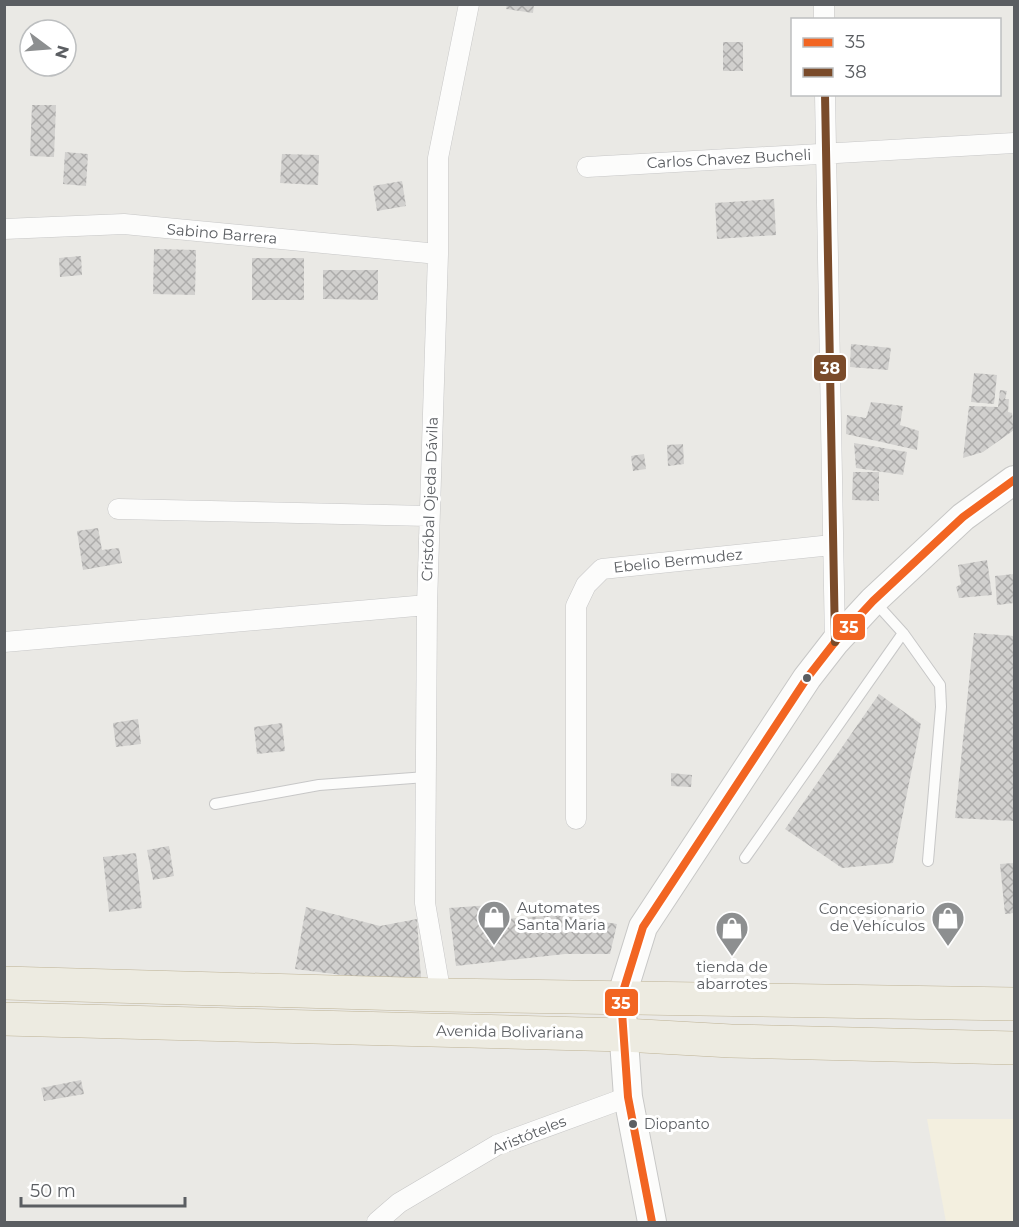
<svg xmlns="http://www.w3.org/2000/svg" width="1019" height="1227" font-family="Montserrat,sans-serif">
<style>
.commercial{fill:#f3efdf}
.building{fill:url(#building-cross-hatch)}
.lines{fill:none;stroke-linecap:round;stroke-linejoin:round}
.lane-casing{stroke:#c7c7c7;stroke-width:12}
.street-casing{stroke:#c7c7c7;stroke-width:21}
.secondary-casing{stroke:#c7c7c6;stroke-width:30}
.highway-casing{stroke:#beb396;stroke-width:34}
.lane{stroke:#fcfcfb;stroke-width:10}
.street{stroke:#fcfcfb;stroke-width:20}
.secondary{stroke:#fcfcfb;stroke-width:28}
.highway{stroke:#edebe1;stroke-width:33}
.bus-1-casing{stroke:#fff;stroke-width:12}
.bus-2-casing{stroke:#fff;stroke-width:12}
.bus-1{stroke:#f26522;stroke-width:8}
.bus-2{stroke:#7a4b2a;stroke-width:8}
.bus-dot{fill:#5b5e62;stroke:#fff;stroke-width:2}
.labels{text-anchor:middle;stroke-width:6;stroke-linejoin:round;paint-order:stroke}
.bus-label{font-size:14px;fill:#5b5e62;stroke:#fff;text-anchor:start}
.street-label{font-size:15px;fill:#5b5e62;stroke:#fff}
.poi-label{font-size:15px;fill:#5b5e62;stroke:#fff;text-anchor:start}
.line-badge{stroke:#fff;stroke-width:2}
.badge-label{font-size:16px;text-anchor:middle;font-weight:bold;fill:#fff}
</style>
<defs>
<pattern id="building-cross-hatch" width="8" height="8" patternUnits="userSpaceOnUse" patternTransform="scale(1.5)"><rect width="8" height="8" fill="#d1d0ce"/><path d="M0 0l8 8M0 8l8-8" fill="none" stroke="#adacab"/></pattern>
</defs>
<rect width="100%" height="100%" fill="#eae9e5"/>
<path class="commercial" d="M927,1119H1014V1222H946Z"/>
<path class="building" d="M507,4H534L533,13L506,9Z
M723,42H743V71H723Z
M32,105H56L54,157L30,156Z
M65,152L88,154L86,186L63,184Z
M282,154L319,155L318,185L280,183Z
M402,181L406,206L377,211L373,186Z
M774,199L776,235L717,239L715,203Z
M154,249L196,250L195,295L153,294Z
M81,256L82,275L60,277L59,258Z
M252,258H304V300H252Z
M323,270H378V300L323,299Z
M851,344L891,348L888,370L850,367Z
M974,373L997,375L994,404L971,402Z
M1000,390L1007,391L1005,399H1009L1008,412L1012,413L1014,430L983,452L963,458L969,406L998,407Z
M871,402L903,406L900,425L919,431L917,450L846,434L847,415L866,418Z
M854,443L907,452L903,475L856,468Z
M683,444L684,464L668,466L667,445Z
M644,454L646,469L633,471L631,456Z
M853,472H879V501L852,500Z
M98,528L102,550L119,548L122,563L83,570L77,531Z
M987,560L992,595L959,598L956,587L961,584L958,565Z
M1014,574V603L997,605L995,576Z
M974,633L1014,636V821L955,818Z
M879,694L921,724L893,863L842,868L785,829Z
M138,719L141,744L116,747L113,723Z
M282,723L285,751L257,754L254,727Z
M671,773L692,775L691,787L671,786Z
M169,846L174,876L153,880L147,850Z
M136,853L142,908L109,912L103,857Z
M1014,863V913L1005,914L1000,864Z
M505,904L504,919L558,915L617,924L610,954H565L456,966L449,908Z
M306,907L380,926L417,919L421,978L350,976L295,969Z
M81,1080L84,1094L44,1101L41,1088Z"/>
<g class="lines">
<defs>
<path id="lane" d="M874,601L903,633L940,685L941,707L928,861
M215,804L319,785L426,777
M745,858L903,633"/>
<path id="street" d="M824,4V20
M825,94L835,642
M587,167L1014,143
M4,229L124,224L438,254
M118,509L429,516
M4,642L427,605
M576,819V606L586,585L602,569L832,545
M441,995L425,903L427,605L438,254V158L469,4
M377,1222L399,1203L497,1145L628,1097"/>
<path id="secondary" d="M652,1222L628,1097L621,998L643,927L807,678L835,642L873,601L963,517L1014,480"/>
<path id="highway" d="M4,983L441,995L1014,1004
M4,1019L624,1035L731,1041L1014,1048"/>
</defs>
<use href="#lane" class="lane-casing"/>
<use href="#street" class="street-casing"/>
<use href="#secondary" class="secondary-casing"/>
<use href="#highway" class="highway-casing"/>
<use href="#lane" class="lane"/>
<use href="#street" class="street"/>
<use href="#secondary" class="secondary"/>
<use href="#highway" class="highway"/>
<defs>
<path id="bus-1" d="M652,1222L628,1097L621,998L643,927L807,678L835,642L873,601L963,517L1014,480"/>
<path id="bus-2" d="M825,94L835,642"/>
</defs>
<use href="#bus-1" class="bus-1-casing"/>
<use href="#bus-2" class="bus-2-casing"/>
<use href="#bus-1" class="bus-1"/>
<use href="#bus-2" class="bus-2"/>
</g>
<defs>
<symbol id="shop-pin" viewBox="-11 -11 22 30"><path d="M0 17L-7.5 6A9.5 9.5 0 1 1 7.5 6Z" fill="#8d8f90" stroke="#fff"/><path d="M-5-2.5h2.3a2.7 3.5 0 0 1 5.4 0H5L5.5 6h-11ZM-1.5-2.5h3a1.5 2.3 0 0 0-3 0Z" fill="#fff"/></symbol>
</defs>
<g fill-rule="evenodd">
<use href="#shop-pin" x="475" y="898" width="38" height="52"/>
<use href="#shop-pin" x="929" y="899" width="38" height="52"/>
<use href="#shop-pin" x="713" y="909" width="38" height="52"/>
</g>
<g class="bus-dot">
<circle cx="807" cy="678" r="5"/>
<circle cx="633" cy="1124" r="5"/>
</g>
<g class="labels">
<g class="bus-label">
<text x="644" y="1129">Diopanto</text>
</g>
<g class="street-label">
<text transform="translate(729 159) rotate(-3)" y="5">Carlos Chavez Bucheli</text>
<text transform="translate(222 234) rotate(5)" y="5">Sabino Barrera</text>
<text transform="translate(430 499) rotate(-88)" y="5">Cristóbal Ojeda Dávila</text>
<text transform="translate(678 561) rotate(-6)" y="5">Ebelio Bermudez</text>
<text transform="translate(510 1032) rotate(1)" y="5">Avenida Bolivariana</text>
<text transform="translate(529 1135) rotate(-22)" y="5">Aristóteles</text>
</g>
<g class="poi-label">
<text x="517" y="913">Automates<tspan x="517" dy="17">Santa Maria</tspan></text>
<text x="925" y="914" text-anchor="end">Concesionario<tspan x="925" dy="17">de Vehículos</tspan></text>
<text x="732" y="972" text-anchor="middle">tienda de<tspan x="732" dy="17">abarrotes</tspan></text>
</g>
</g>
<g class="line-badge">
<rect x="813" y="354" width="34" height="28" rx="6" fill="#7a4b2a"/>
<rect x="832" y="613" width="34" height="28" rx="6" fill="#f26522"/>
<rect x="604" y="988" width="35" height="29" rx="6" fill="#f26522"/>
</g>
<g class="badge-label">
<text x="830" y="374">38</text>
<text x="849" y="633">35</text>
<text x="621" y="1009">35</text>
</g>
<rect width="1019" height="1227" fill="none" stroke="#5b5e62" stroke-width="12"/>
<rect x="791" y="18" width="210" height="78" fill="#ffffff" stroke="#bdbfc0" stroke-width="1.5"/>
<rect x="803" y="38" width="30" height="9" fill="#f26522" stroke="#bdbfc0" stroke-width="1.5"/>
<text x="845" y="48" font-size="18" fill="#5b5e62">35</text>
<rect x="803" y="68" width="30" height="9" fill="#7a4b2a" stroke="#bdbfc0" stroke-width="1.5"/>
<text x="845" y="78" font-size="18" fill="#5b5e62">38</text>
<g transform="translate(48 48) rotate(106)"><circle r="28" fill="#ffffff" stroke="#bdbfc0" stroke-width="1.5"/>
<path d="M0-4.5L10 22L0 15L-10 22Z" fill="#8d8f90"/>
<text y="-9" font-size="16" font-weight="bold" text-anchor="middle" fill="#5b5e62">N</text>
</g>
<path d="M21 1197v9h164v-9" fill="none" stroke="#5b5e62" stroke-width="3"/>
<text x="30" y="1197" font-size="18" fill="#5b5e62" stroke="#ffffff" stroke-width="4.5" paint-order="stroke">50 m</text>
</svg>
